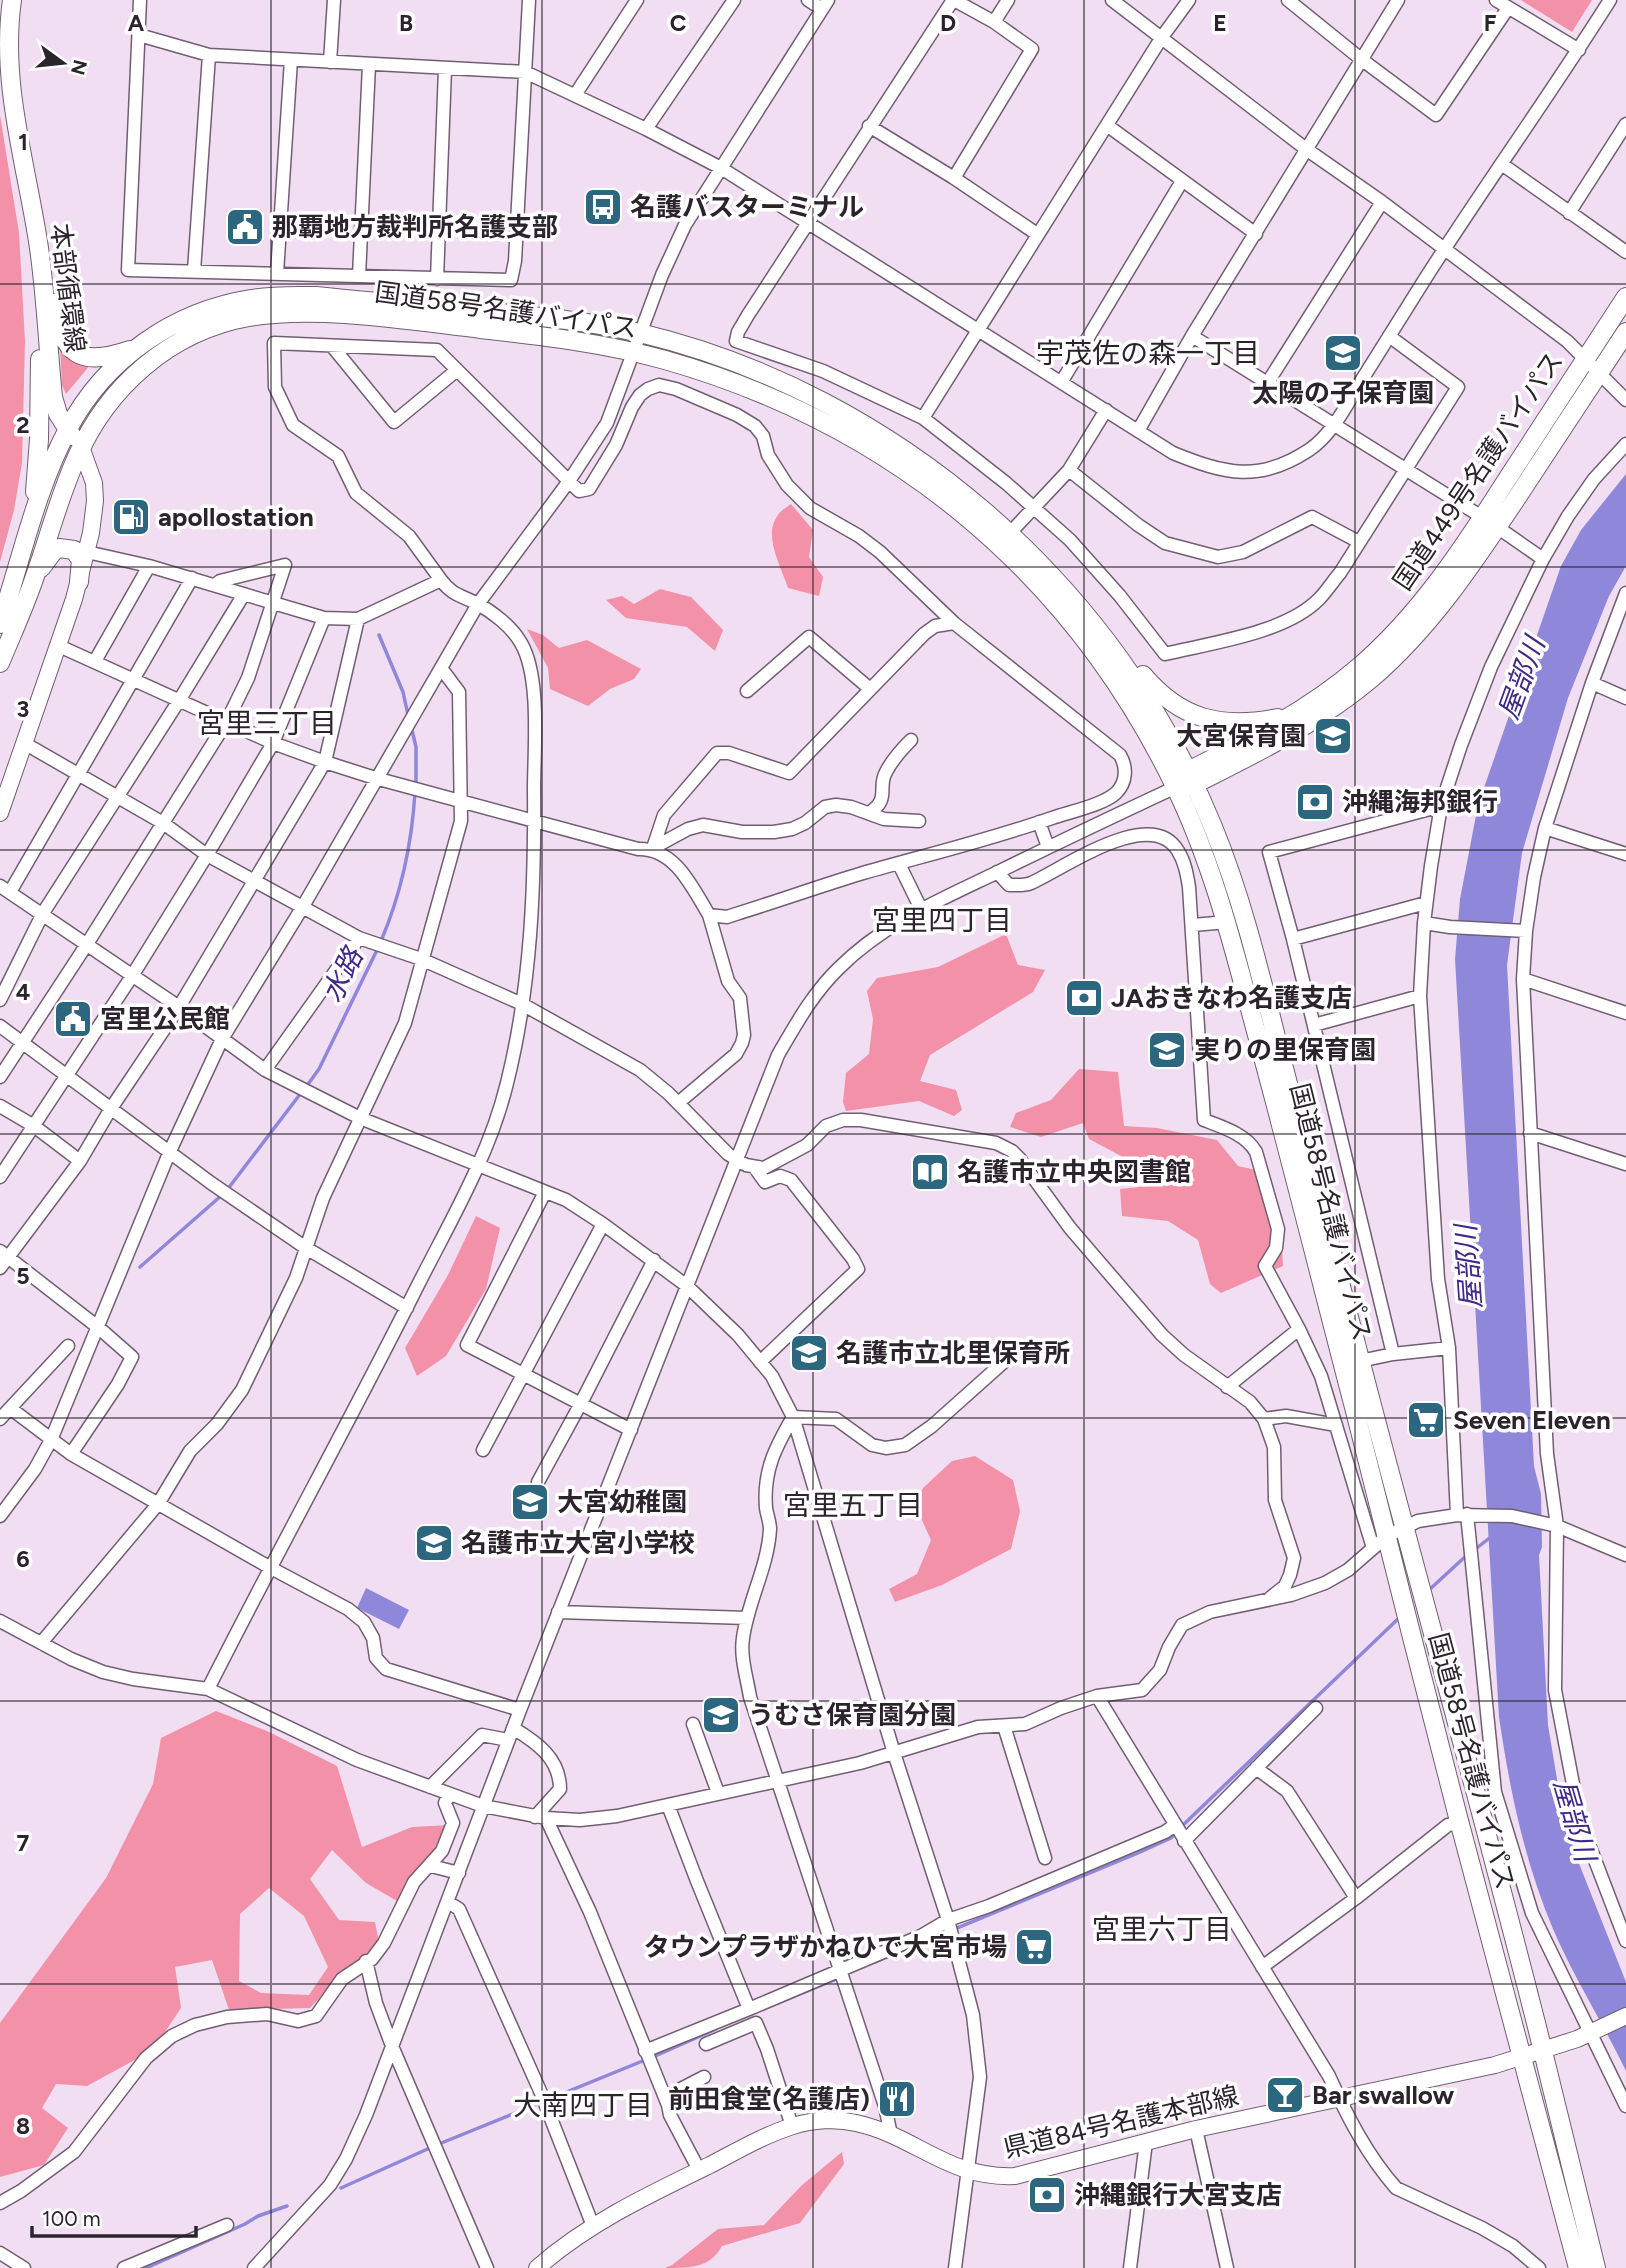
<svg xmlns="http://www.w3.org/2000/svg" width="1626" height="2268" font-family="Figtree,'Noto Sans JP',sans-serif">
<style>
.green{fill:#f291a8;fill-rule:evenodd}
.water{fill:#8f87da}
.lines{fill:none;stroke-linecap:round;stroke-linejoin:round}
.stream{stroke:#8f87da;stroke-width:3.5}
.minor-casing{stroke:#715f71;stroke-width:15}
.major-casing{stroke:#715f71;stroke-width:18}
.highway-casing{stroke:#715f71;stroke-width:20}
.minor{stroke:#fff;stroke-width:12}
.major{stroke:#fff;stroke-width:16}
.highway{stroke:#fff;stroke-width:18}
.grid{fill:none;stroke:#2c242c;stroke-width:2;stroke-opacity:0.55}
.labels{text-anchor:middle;stroke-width:7;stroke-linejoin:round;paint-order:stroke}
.poi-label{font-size:26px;font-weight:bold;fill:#2c242c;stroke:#fff;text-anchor:start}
.street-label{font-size:26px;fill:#2c242c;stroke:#fff}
.neighbourhood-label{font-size:28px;fill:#2c242c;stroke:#fff}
.water-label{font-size:28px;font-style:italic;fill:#3f2989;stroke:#fff}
.grid-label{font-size:23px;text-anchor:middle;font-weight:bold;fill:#2c242c;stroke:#fff;stroke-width:7;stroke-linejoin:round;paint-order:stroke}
</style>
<rect width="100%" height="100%" fill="#f2def2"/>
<path class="green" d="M1521,0H1592L1572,32Z
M0,115L19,233L25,341L22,463L14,510L0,562Z
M60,346L91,364L66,394L62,385Z
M791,504L813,530L809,557L823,577L819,596L788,588C778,558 756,524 791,504Z
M660,589L691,597L723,630L715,651L687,627L626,618L606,600L622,596L634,604Z
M527,629L543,635L559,648L587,640L641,669L634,679L610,689L588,706L550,689L548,668Z
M1006,934L1018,965L1045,970L1033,992L930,1055L920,1081L956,1090L962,1110L954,1116L919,1101L846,1111L843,1102L846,1073L869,1054L873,1019L867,991L877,978L938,967Z
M1079,1069L1118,1072L1124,1126L1157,1128L1217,1140L1238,1166L1265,1172L1280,1216L1283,1266L1221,1293L1210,1284L1198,1240L1168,1221L1122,1216L1120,1189L1195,1181L1184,1158L1138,1165L1089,1139L1083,1123L1041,1137L1010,1127L1016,1113L1051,1100Z
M476,1216L500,1228L486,1289L446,1356L417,1376L405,1348L448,1275Z
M975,1456L1013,1480L1020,1511L1011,1549L942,1585L895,1602L889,1589L917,1574L931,1540L915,1505L923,1488L952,1461Z
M216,1711L267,1731L337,1766L362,1847L412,1827L450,1825L446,1842L397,1901L366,1883L332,1850L310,1879L339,1920L375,1922L379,1943L344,1972L310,2008L229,2010L212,1960L175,1967L181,2008L153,2050L87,2086L56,2084L42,2108L68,2128L44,2165L0,2177V2023L106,1878L153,1784L161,1738ZM269,1888L304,1916L328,1967L309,1995L261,1993L239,1981L240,1914Z
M842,2152L844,2164L800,2223L722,2246C710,2268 691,2268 665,2268L672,2265L718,2229L764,2225L801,2186Z"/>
<path class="water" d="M1626,474V566L1609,596L1568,698L1522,853L1507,965L1534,1466L1541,1494L1542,1547L1539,1555L1548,1725L1558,1785L1576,1856L1626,1982V2071C1603,2023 1574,1978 1553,1929C1524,1860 1510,1791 1499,1717L1455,959L1460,899L1478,805L1561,566L1581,530Z
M366,1588L409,1610L399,1629L357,1608Z"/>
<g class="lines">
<path class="stream" d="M379,635L403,692L408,715
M411,726L416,747V784
M381,941C401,894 412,842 415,792
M306,1087L319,1069L378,948
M227,1190L301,1093
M140,1267L222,1195
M1473,1551L1492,1536
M1429,1590L1467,1555
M1181,1827L1400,1617
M875,1962L1138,1853L1171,1838L1176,1833
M778,2003L839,1978
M653,2057L716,2029
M439,2144L645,2060
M341,2188L432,2147
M146,2268L245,2224L258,2216L287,2206"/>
<defs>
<path id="minor" d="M140,0L128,270L511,280L515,261L529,0
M808,0L822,9
M953,0L748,315L738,332L736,341L823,371L923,418L1006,483L1070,540L1120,596L1165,654C1211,643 1286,633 1319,599C1327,591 1333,581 1340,573L1458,387L1389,336
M1112,0L1306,149L1382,202L1567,341L1626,400
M1288,0L1361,59L1436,115L1508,8
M1496,0L1579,50
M994,22L1008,0
M139,35L209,55L525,72L646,129L721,168L1173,453C1225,474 1259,483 1309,450C1333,434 1348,402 1363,378C1384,345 1404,312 1425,279C1485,185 1550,95 1610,0
M330,62L334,0
M575,95L637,0
M869,126L954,178L1037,234
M1108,126L1256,234
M646,129L734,0
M1503,165L1626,252
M954,178L1032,49L994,22L954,0
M1569,213L1626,124
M194,271L209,55
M277,273L291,60
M359,276L369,65
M437,279L445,69
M1192,336L1482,517
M332,346L394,422L457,370
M1062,381L1182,181
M1268,382L1382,202
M923,418L1162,37L1189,0
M1138,431L1192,336L1398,0
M1069,470L1138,525L1165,543L1218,557L1243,552L1312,517L1359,542
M1497,527L1543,559
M1009,534L1069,470L1106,410
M87,552L149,566L324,618L358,619L441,580C452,595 460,595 476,603C493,612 512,627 521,643C541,677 534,750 534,789C535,887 531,987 507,1083C490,1154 451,1220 418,1285C350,1421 276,1554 208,1689
M1626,593L1592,683L1545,828L1534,877L1526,931L1523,979L1547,1454L1557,1526L1555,1690L1577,1805L1585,1834L1626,1941
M59,646L273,743L325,762L375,778L638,849C675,848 692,887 709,915L727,917L736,914C778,901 820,886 863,873C926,855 989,840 1052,818C1069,812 1103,805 1116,793C1127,782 1127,767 1120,755L954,623L880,552L859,536L810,508L787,485L768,455L763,436L755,426L737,415L676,389L659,385L648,389L640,395L632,407L616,445L589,489L579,491L437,350L274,343L275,387L293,425L338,456L356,493L409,536L441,580
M95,661L149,566
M1592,683L1626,698
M747,691L809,637L869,688
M24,743L163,823L207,855L359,938L421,959L522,1004L640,1070L668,1093L728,1154L746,1165L764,1168L807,1145L826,1126L843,1120H861L996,1143L1012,1151L1019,1158L1070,1228L1162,1335L1184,1355L1250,1402L1264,1419L1274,1447L1275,1500L1294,1558L1290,1575L1285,1586L1270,1598
M869,813C891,799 877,787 886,772C892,760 901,750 911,740
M1039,822L1048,847
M1545,828L1626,854
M653,848L664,815L717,753H729L789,773L924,634L935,626L954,623
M653,848L688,829L703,825L742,832H774L792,829L805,823L825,807L836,805L851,807L884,819L919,821
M899,864L921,909
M997,872L1009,885C1017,885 1024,886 1031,883C1063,869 1151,805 1178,851C1185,862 1187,875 1189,887L1204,1120C1222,1127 1246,1134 1256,1152L1278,1229L1276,1248L1265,1266L1299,1329L1321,1376L1373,1548
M0,886L179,1007L265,1070L360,1118L566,1200L603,1224L687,1286L738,1335L772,1376L793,1417L894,1753L948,1920L973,2015L980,2077L955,2268
M10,892L192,578
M1424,923L1450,927L1526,931
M1193,925L1227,922
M1293,939L1426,903
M1523,979L1626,1013
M0,1000L43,913L180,699L244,594
M1314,1025L1420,996
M0,1026L211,1183L306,1248L407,1308
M265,1070L359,938
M0,1077L87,944L227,721L248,678L285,565L220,581L215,585
M678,1103L736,1054L742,1043L744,1035L740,998L728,981L709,915
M0,1106L34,1126L80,1161
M1530,1133L1626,1164
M755,1168L765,1182L780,1176L791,1180L853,1259L858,1269L760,1362
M0,1177L132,976L207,855L273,743L324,618
M545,1192L467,1345L631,1430
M0,1251L99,1328L132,1357L118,1384L71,1454
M0,1268L80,1161L110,1110L179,1007L325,762L358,619
M1393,1354L1293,939L1269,852L1441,806
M1360,1361L1393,1354L1449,1348
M1227,1387L1299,1329
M10,1408L71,1454L269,1567L348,1609L364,1622L373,1638L376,1658L386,1669L520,1710
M793,1417C775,1448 763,1471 766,1508C767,1515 770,1522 770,1529C768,1567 748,1601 743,1638C740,1657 747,1678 750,1697L885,2106L891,2135
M793,1417L836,1419L872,1445L886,1448L905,1445L932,1426L1016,1351
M0,1419L68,1346
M1264,1419L1286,1416L1336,1425
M483,1450L603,1224
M538,1482L580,1405L654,1260
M1467,1514L1495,1792L1532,1913L1626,2106
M1457,1515L1449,1348L1438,1279L1420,996L1424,923L1431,866L1441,806L1461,745L1491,667L1543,559L1568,516L1594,479L1626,444
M0,1516L35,1469L51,1440L170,1151L222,1039L302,908L478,604L569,481L607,423L662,275L685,225L828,0
M558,1612L747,1618
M0,1621L71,1659L103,1672L133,1679L208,1689L357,1760L483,1806L546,1818L580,1820L617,1816L860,1763L978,1727L1025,1724L1061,1708L1097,1696L1142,1690L1160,1670L1169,1647L1182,1625L1210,1612L1291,1595L1325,1583L1348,1570L1387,1536L1418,1521L1457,1515L1512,1516L1557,1526L1626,1555
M41,1643L158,1504L190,1451L217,1424L242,1390L296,1278L323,1198L405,1023L461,821L459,692L441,668
M1097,1696L1329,2076C1347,2116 1367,2155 1396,2188L1482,2228L1513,2246L1539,2268
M693,1724L718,1793
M1004,1726L1045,1858
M513,1728C536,1742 560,1758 560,1789L535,1817
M1256,1768L1287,1791L1356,1898
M430,1787L482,1735L508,1740
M546,1818L590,1912L668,2105
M1184,1841L1316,1708
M431,1866L459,1873
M448,1902L459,1909L541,2093L593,2226
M366,1961L376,2003L392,2046L487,2268
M1262,1967L1356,1898L1448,1825L1460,1823
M749,2009L921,1936L948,1920L989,1906L1165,1832L1175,1825
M706,2044L756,2023L767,2049L792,2126
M645,2051L749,2009L697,1881L668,1805
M1196,2129L1227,2268
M699,2170L670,2115L668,2105L673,2093L704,2077
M0,2203L21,2191L74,2152L146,2058L172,2036L195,2025L227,2017L267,2014L298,2021L316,2016L342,1979L372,1959L384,1943L414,1882L442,1851L453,1823L445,1803L449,1794
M0,2253L24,2268
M124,2268L227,2225
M254,2268L330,2185L346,2159L366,2115L520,1710L778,1055C796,1024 813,993 839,968C884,923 942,899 998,872C1057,843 1116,815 1176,787
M1130,2268L1146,2142"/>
<path id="major" d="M0,813L74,599L91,533L95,501L94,483L81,447
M537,2268C588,2223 650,2194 710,2165C737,2151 764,2135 793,2126C812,2120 836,2118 856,2123C916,2136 948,2179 1015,2176L1196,2129L1495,2065L1577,2039L1626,2016"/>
<path id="highway" d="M12,0C0,84 27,166 39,248C46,297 48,348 53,397L58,414L72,436
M55,303C62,356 80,367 130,350
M35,492L39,439L40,359
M41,568L53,552L59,548L74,550L81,560L79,582
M0,624C21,560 36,489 68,429C105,359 174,311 252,299C273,295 294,296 316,296C363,301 411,305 459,309C520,315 581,319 640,333C895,394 1115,585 1213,827C1243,900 1261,977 1280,1053C1306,1150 1331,1247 1356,1344C1415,1572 1479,1798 1537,2027C1557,2107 1576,2188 1596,2268
M0,663C12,634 25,606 35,576C49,537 59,497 76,459C107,387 170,331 249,317C317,305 412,321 481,329C542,336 605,343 665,360C893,425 1070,571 1174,784C1213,863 1234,950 1257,1035C1291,1160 1322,1285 1355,1411C1389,1546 1423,1682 1458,1817C1497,1968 1539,2117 1578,2268
M1143,675C1181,720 1221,729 1278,718
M1182,779L1188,771C1247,742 1309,710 1360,666C1419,615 1462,550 1504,484C1545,422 1585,359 1626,297
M1183,786L1195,784C1256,753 1319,723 1372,678C1432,626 1474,562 1518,496C1554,441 1590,387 1626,332"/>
</defs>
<use href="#minor" class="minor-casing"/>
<use href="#major" class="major-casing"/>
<use href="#highway" class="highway-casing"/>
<use href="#minor" class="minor"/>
<use href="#major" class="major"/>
<use href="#highway" class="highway"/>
</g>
<path class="grid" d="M271,0V2268M542,0V2268M813,0V2268M1084,0V2268M1355,0V2268M0,284H1626M0,567H1626M0,850H1626M0,1134H1626M0,1418H1626M0,1701H1626M0,1984H1626"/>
<defs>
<symbol id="bus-square" viewBox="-11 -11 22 22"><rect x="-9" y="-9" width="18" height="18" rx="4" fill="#2c677f" stroke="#fff"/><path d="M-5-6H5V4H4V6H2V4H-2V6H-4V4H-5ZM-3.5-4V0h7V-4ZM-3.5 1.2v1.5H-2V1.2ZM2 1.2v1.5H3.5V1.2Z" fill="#fff"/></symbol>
<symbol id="civic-square" viewBox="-11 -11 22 22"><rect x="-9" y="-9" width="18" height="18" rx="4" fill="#2c677f" stroke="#fff"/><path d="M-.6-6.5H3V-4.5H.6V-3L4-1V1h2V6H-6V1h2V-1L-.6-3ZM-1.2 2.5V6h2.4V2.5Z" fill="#fff"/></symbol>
<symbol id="school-square" viewBox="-11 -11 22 22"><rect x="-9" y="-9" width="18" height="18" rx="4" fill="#2c677f" stroke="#fff"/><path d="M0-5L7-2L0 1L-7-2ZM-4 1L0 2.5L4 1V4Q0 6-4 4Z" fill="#fff"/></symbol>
<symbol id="fuel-square" viewBox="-11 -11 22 22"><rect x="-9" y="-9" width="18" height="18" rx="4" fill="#2c677f" stroke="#fff"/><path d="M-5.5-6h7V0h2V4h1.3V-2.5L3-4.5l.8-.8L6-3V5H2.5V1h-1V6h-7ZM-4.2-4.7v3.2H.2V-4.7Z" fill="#fff"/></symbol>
<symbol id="bank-square" viewBox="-11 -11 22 22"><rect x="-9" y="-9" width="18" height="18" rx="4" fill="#2c677f" stroke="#fff"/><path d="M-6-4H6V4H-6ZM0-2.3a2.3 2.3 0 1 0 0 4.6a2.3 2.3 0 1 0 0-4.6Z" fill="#fff"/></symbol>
<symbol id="library-square" viewBox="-11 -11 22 22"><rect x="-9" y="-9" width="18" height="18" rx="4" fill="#2c677f" stroke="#fff"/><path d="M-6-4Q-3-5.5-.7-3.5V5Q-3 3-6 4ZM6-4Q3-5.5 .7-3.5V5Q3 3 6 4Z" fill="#fff"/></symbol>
<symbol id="supermarket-square" viewBox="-11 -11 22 22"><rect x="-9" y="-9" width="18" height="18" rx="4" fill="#2c677f" stroke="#fff"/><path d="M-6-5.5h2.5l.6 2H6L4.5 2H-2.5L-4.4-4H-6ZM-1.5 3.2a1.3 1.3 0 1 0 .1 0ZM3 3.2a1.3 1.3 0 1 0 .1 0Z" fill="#fff"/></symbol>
<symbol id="bar-square" viewBox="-11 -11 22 22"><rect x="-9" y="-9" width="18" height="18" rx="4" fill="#2c677f" stroke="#fff"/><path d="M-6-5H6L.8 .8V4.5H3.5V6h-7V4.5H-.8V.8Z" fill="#fff"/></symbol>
<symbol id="restaurant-square" viewBox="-11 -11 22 22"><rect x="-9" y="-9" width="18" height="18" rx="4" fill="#2c677f" stroke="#fff"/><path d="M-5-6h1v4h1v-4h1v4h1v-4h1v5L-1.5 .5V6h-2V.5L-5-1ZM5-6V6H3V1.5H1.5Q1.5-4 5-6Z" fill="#fff"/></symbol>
</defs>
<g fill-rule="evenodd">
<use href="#bus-square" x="581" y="185" width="44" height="44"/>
<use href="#civic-square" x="223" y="205" width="44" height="44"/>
<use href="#school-square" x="1321" y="331" width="44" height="44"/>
<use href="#fuel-square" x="109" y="495" width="44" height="44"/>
<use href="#school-square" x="1311" y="714" width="44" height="44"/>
<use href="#bank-square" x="1293" y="780" width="44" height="44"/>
<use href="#bank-square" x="1062" y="976" width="44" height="44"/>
<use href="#civic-square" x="51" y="997" width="44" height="44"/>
<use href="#school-square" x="1145" y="1028" width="44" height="44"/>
<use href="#library-square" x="908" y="1150" width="44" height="44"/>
<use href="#school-square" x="787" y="1331" width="44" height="44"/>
<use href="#supermarket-square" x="1404" y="1398" width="44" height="44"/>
<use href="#school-square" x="508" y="1480" width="44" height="44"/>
<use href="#school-square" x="412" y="1521" width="44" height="44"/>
<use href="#school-square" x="699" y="1693" width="44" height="44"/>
<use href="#supermarket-square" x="1012" y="1925" width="44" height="44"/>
<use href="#bar-square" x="1263" y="2073" width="44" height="44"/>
<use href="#restaurant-square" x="875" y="2077" width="44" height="44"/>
<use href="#bank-square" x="1025" y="2173" width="44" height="44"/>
</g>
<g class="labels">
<g class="poi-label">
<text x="630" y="216">名護バスターミナル</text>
<text x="272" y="236">那覇地方裁判所名護支部</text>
<text x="1343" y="402" text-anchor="middle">太陽の子保育園</text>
<text x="158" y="526">apollostation</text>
<text x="1306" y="745" text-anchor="end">大宮保育園</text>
<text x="1342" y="811">沖縄海邦銀行</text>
<text x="1111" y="1007">JAおきなわ名護支店</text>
<text x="100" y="1028">宮里公民館</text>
<text x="1194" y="1059">実りの里保育園</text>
<text x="957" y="1181">名護市立中央図書館</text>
<text x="836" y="1362">名護市立北里保育所</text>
<text x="1453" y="1429">Seven Eleven</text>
<text x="557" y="1511">大宮幼稚園</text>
<text x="461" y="1552">名護市立大宮小学校</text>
<text x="748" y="1724">うむさ保育園分園</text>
<text x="1007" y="1956" text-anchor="end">タウンプラザかねひで大宮市場</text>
<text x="1312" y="2104">Bar swallow</text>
<text x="870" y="2108" text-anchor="end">前田食堂(名護店)</text>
<text x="1074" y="2204">沖縄銀行大宮支店</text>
</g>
<g class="street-label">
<text transform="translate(68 288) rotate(83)" y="9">本部循環線</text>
<text transform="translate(506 310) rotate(8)" y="9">国道58号名護バイパス</text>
<text transform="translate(1478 471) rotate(-56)" y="9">国道449号名護バイパス</text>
<text transform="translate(1331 1212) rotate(76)" y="9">国道58号名護バイパス</text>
<text transform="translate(1472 1761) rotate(75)" y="9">国道58号名護バイパス</text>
<text transform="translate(1121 2122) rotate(-13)" y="9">県道84号名護本部線</text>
</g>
<g class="neighbourhood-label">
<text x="1148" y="363">宇茂佐の森一丁目</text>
<text x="267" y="733">宮里三丁目</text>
<text x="942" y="930">宮里四丁目</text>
<text x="853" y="1515">宮里五丁目</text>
<text x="1162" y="1939">宮里六丁目</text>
<text x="583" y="2115">大南四丁目</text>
</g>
<g class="water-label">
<text transform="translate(1521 678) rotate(-70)" y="10">屋部川</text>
<text transform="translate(342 975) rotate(-64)" y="10">水路</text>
<text transform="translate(1468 1267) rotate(-94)" y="10">屋部川</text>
<text transform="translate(1575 1820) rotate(74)" y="10">屋部川</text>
</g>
</g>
<g class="grid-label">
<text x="136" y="31">A</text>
<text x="406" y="31">B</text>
<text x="678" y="31">C</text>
<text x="948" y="31">D</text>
<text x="1220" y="31">E</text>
<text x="1490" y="31">F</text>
<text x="23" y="150">1</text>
<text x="23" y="433">2</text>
<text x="23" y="717">3</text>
<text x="23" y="1000">4</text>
<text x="23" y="1284">5</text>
<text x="23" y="1567">6</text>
<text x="23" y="1851">7</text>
<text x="23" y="2134">8</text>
</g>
<g transform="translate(63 63) rotate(105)" stroke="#ffffff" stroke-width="5" paint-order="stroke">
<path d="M0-5L12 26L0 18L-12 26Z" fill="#2c242c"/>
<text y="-10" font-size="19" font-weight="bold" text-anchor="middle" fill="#2c242c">N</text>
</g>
<path d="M32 2226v10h164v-10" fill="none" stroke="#2c242c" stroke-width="3.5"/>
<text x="42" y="2226" font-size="21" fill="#2c242c" stroke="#ffffff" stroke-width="5" paint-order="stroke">100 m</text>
</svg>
